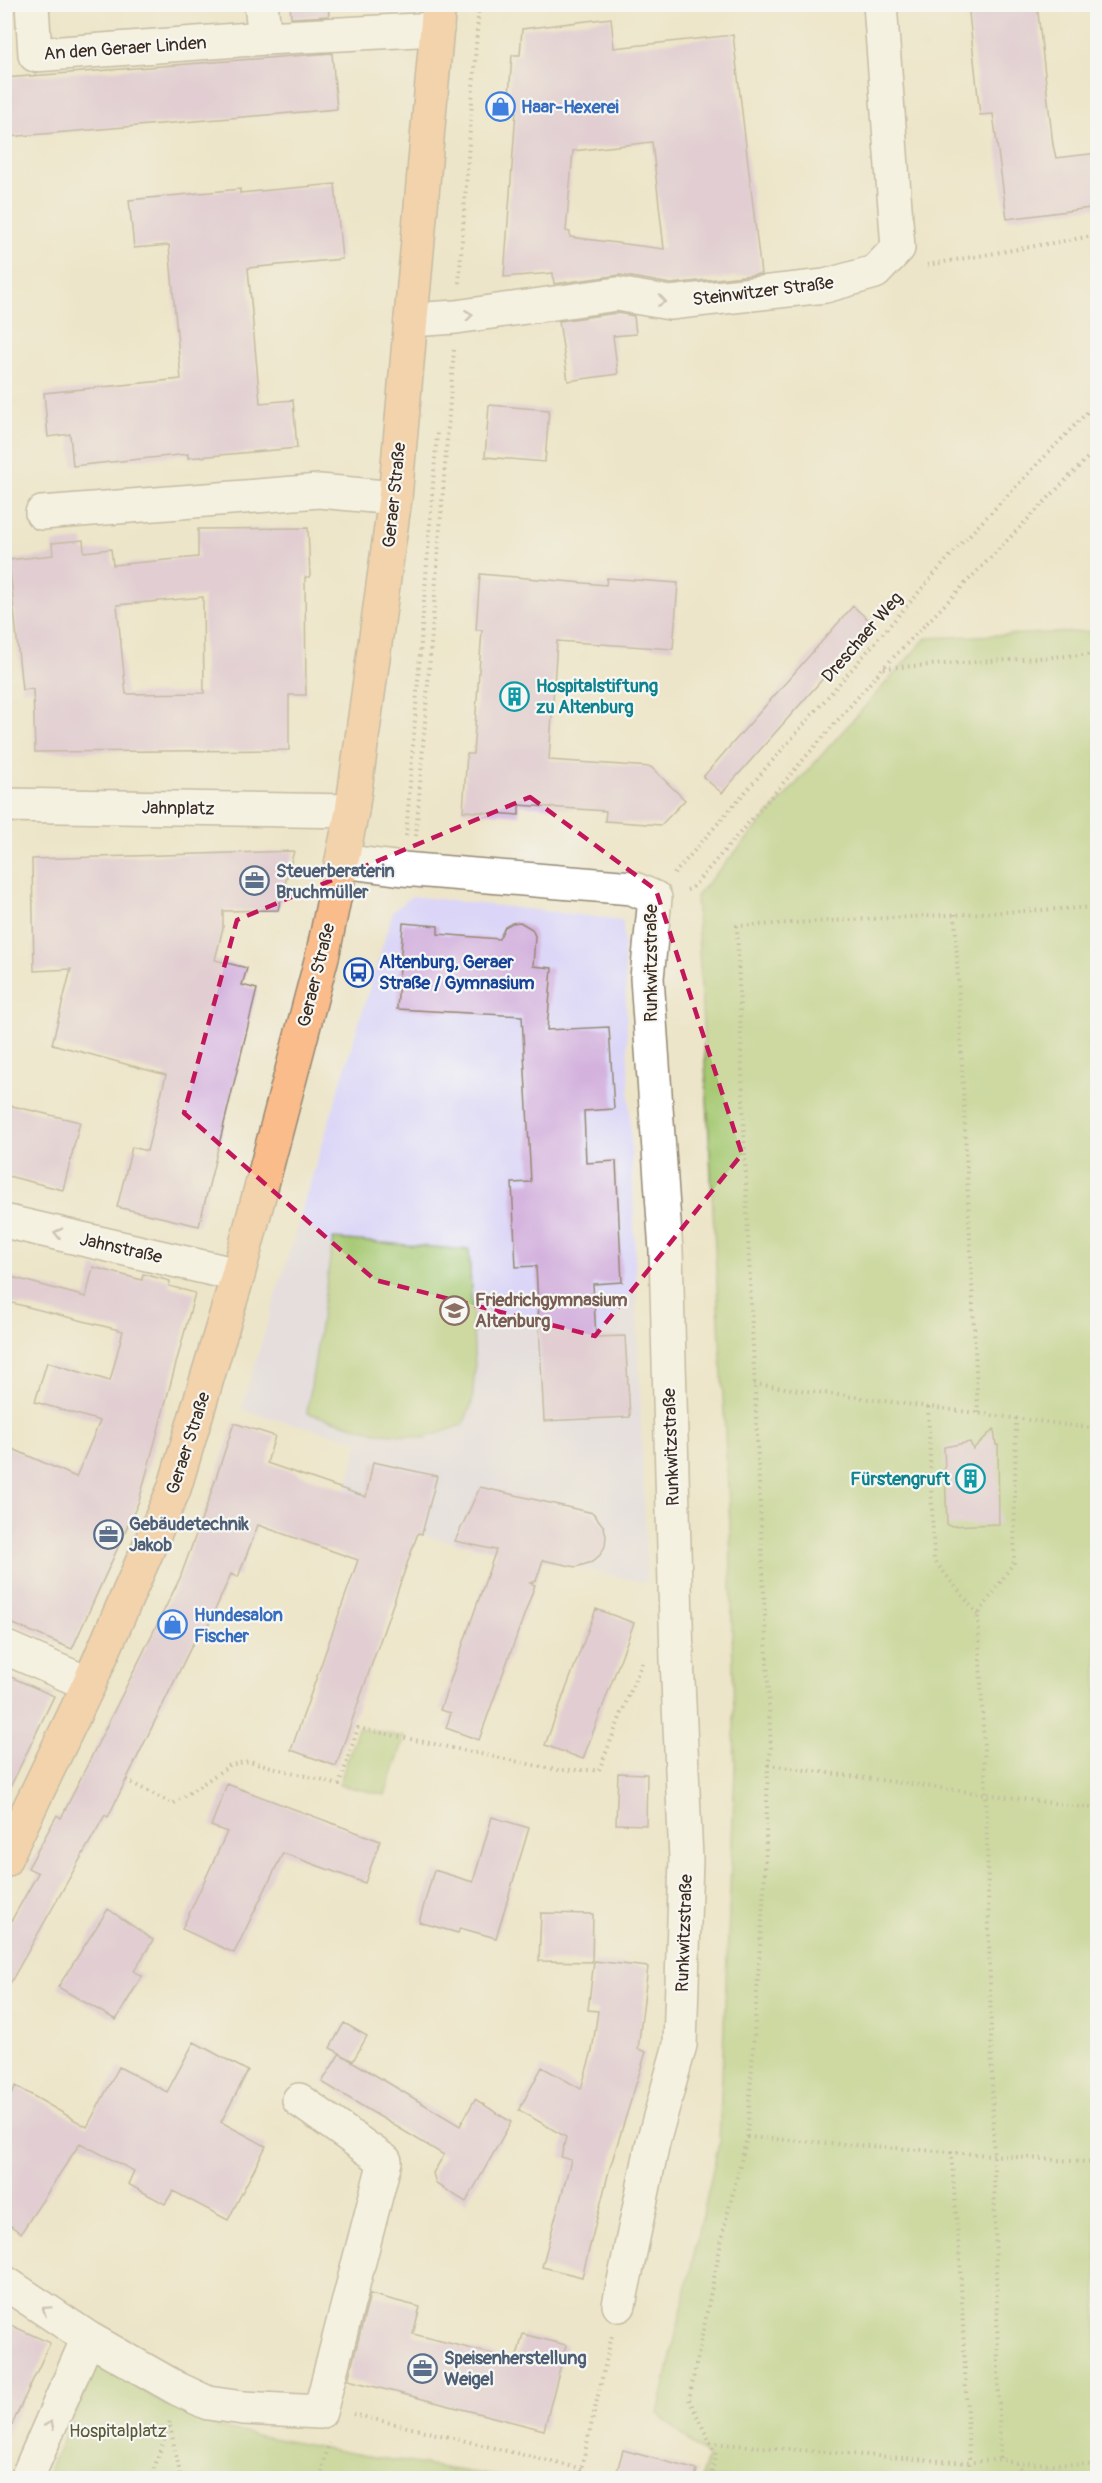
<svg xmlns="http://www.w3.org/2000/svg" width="1102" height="2483" font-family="Pangolin,sans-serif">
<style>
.built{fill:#dbd6f7}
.green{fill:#a6c972;stroke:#707a48;stroke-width:1.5}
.building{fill:#d4b2de;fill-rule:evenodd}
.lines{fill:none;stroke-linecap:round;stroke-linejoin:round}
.minor-casing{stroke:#948874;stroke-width:36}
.major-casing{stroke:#948874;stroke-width:36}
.path{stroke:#948874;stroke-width:4;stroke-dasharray:1.5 4.5;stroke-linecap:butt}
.minor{stroke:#fff;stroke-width:33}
.major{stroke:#fabc8b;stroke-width:33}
.oneway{stroke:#a79f9a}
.marked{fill:none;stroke:#c2185b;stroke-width:4.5;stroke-dasharray:12 8;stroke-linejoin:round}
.labels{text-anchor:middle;stroke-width:4.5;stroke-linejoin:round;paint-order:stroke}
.street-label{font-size:18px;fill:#3b2a1e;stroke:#f6f6f2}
.shop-label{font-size:18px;font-weight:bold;fill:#366cbe;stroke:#f6f6f2;text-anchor:start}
.culture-label{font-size:18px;font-weight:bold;fill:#0d838f;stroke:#f6f6f2;text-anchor:start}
.service-label{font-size:18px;font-weight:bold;fill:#4e5e75;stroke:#f6f6f2;text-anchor:start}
.transit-label{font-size:18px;font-weight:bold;fill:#164399;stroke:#f6f6f2;text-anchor:start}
.education-label{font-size:18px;font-weight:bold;fill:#785e54;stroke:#f6f6f2;text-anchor:start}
.park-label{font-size:18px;fill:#5b5a37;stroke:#f6f6f2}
</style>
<rect width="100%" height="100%" fill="#f6f6f2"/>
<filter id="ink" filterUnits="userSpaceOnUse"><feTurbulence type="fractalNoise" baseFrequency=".0167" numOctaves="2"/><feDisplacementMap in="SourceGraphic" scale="12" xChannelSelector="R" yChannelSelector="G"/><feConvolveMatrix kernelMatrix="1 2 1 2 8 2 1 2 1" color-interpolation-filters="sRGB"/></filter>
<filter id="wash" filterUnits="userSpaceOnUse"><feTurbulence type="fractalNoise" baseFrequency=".008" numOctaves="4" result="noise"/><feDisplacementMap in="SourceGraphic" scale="24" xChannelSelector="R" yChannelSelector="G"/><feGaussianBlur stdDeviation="1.35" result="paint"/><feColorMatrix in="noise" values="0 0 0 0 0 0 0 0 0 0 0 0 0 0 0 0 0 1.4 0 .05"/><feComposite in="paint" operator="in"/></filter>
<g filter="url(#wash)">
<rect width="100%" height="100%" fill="#ede5c9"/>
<path class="built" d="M412,896L623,920L647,1583L339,1518L359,1441L241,1410L393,911Z"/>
<path class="green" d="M1097,631V2478H701L707,2457L658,2414L719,2143L735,1771L730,1526L696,896L926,638Z
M333,1239L469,1250L475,1368L472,1403L463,1425L424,1438L376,1432L307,1413Z
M358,1728L405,1737L385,1795L339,1785Z
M98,2364L161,2402L219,2428L367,2456L507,2478H45Z"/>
<g id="blocks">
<path class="building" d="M290,4H328L329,16L291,18Z
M968,4H1037L1053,145L1056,158L1098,153V207L1007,219L993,114L980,115Z
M611,18L614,48L733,35L761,274L671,284L620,275L554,284L553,273L504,277L516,111L508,110L512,55H520L522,29ZM652,142L664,249L570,237V232L566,231L573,151Z
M332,53L337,109L8,137L4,78Z
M335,184L342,259L248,268L260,403L293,400L297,448L188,458V454L73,466L70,434L48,437L44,393L181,379L169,245L134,248L129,200L240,189V193Z
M617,313L634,316L636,334L613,336L618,374L568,381L559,321Z
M489,405L549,410L545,462L485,457Z
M308,528L310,577H305L306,695H289V750L35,752L33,689L22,690L9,560L53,555L52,543L83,540L84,552L111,549L113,565L198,557V529ZM203,597L204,693L126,694L117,605Z
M480,574L606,585L607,578L678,583L673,649L557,641L549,760L651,767L685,800L661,825L605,821L606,811L519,805V815L463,811L467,754H473L482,630H476Z
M853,606L872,623L722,793L703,777Z
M294,851L278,910L223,911V928L215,960L247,968L242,985L257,989L199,1226L117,1207L132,1147L147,1151L166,1075L52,1044L71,969L34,971L32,859Z
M520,922L532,929L535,936L533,966L552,968L547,1030L609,1027L614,1109L584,1111L586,1163L616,1161L622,1282L593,1284L596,1337L625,1336L630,1417L544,1421L536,1266L516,1267L512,1183L531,1182L522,1016L397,1009L403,923L438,926V934L499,939L505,927L512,923Z
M4,1104L80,1122L63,1190L4,1175Z
M93,1267L142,1280L143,1274L170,1281L169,1286L195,1293L139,1501L72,1649L4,1620V1445L76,1477L100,1421L35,1402L47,1362L110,1381L123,1331L4,1301V1275L86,1297Z
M234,1423L275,1436L267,1463L366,1497L373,1462L437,1476L422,1534L418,1533L336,1766L291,1750L358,1560L258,1525L238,1577L231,1574L204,1635L198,1633L108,1817L105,1815L4,1994V1934L38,1873L28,1868L57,1815L61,1818L180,1578L209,1499Z
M994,1429L996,1445H998L999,1524L949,1526L947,1524L944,1447L970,1442L973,1449Z
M480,1487L593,1513L604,1527L606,1536L605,1546L600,1555L592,1562L576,1567L543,1560L536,1581L530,1583L535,1585L479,1740L446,1728L451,1713L440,1710L496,1550L455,1541Z
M596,1609L634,1623L583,1759L545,1745Z
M4,1674L54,1696L4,1800Z
M618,1773L647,1774L646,1825L616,1824Z
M227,1784L380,1841L365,1883L283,1853L234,1953L182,1929L227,1832L211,1826Z
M492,1817L529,1828L496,1938L460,1928L458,1933L419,1922L434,1870L473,1882Z
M108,1909L153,1940L134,1971L142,1976L116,2020L58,1987Z
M541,1913L593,1914L592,1962L539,1961Z
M594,1961L648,1967L638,2049L646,2052L609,2171L582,2277L542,2267L571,2160L561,2157L566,2137L519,2110L542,2067L581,2089L592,2051L598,2011L588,2010Z
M344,2023L367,2036L353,2061L340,2054L460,2126L475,2099L511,2122L466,2202L436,2184L433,2173L444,2155L322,2082L340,2053L330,2048Z
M194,2042L248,2071L221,2122L266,2146L228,2220L173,2191L165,2204L128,2184L134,2171L80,2143L21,2233L4,2221V2106L16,2086L87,2127L119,2067L167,2092Z
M370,2294L420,2307L413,2334L516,2360L523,2334L566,2345L544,2430L348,2380Z
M4,2322L50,2343L4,2442Z
M623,2450L697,2470L695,2478H615Z"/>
</g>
</g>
<g filter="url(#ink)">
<use href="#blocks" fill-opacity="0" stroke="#948874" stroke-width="1.5"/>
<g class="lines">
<defs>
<path id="minor" d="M32,4L35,55L265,38L261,4
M265,38L437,29
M411,320L456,317L617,294L670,303L825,286L875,272L898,248L880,4
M42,513L319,491L395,498
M4,805L352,811
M342,861L403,869L632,888L655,898L647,978L666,1251L677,1659L686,1859L680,2045L653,2142L619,2305
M4,1221L238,1275
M4,1647L89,1684
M4,2282L88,2338L178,2389L208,2403L243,2408L320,2412L385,2161L299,2100
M27,2478L88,2338"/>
<path id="major" d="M4,1861L89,1684L174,1489L238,1275L323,953L352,811L395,498L439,4"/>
</defs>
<use href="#minor" class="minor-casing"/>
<use href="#major" class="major-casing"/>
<path class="path" d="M927,265L1098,235
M459,283L479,4
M884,668L1098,654
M406,836L437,433
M416,836L454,350
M674,874L957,548L1098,401
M687,890L691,889L883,668L1098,447
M955,914L978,1413
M754,1384L1098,1429
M928,1407L934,1560L978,1615
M1016,1418L1014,1562L978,1615L986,1794L1000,2459L1016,2463L1028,2478
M768,1765L1098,1809
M126,1780L173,1804L230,1765L249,1761L339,1785L358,1728L557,1770H599L643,1660
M747,2137L1098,2163
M951,2152L960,2262L970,2478
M353,2414L582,2469
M170,2426L181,2478
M710,2443L967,2463L1000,2459
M1016,2463L1098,2465
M163,2478L152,2475L170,2421
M320,2478L329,2443
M579,2478L612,2335
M710,2478L716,2455L689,2399L725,2224L747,2137L765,1874L768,1765L771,1750L747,1214L737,926L1098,907"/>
<use href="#minor" class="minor"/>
<use href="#major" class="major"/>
</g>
<defs><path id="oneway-chevron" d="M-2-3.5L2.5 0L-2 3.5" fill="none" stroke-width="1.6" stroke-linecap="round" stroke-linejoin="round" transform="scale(1.5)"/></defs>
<g class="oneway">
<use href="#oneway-chevron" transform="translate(662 301) rotate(8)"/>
<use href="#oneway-chevron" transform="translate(469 315) rotate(-7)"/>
<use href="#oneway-chevron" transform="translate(58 1233) rotate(-167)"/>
<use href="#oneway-chevron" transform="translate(46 2310) rotate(-146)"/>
<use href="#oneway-chevron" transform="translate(50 2425) rotate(-66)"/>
</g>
</g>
<path d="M0 0H1102V2483H0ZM530,797L656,890L742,1154L595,1336L375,1280L184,1113L237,920Z" fill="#ede5c9" fill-opacity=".55" fill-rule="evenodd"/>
<path class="marked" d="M530,797L656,890L742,1154L595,1336L375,1280L184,1113L237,920Z"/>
<defs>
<symbol id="shop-ring" viewBox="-11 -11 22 22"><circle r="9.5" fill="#f6f6f2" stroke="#3f7fe0" stroke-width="1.5"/><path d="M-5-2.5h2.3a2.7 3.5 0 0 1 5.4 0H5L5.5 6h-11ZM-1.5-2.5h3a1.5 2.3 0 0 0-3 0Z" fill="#3f7fe0"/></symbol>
<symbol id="building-ring" viewBox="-11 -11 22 22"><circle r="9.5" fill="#f6f6f2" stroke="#0f9aa8" stroke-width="1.5"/><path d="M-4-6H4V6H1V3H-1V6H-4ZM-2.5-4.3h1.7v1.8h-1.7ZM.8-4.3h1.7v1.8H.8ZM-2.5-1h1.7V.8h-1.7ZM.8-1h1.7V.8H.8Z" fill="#0f9aa8"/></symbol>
<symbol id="office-ring" viewBox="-11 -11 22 22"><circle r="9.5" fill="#f6f6f2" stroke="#5c6f8a" stroke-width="1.5"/><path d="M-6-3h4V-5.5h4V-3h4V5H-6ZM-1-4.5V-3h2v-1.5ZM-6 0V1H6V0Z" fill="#5c6f8a"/></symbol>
<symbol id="bus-ring" viewBox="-11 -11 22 22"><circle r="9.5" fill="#f6f6f2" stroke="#1a4fb4" stroke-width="1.5"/><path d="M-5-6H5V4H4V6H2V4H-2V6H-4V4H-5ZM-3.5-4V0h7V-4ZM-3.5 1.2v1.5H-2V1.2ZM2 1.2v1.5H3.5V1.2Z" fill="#1a4fb4"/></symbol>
<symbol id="school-ring" viewBox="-11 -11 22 22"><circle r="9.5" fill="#f6f6f2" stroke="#8d6e63" stroke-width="1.5"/><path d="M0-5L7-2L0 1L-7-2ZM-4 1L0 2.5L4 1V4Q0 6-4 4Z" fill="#8d6e63"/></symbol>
</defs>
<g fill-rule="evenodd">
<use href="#shop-ring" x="484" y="90" width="33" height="33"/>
<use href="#building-ring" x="498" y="680" width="33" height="33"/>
<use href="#office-ring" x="238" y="864" width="33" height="33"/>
<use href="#bus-ring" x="342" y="956" width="33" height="33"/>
<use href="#school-ring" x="438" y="1294" width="33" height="33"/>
<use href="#building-ring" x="954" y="1462" width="33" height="33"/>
<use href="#office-ring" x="92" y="1518" width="33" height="33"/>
<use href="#shop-ring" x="156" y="1608" width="33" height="33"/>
<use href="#office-ring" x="406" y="2352" width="33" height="33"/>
</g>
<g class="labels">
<g class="street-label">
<text transform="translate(125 48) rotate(-4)" y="6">An den Geraer Linden</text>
<text transform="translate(763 291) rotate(-7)" y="6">Steinwitzer Straße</text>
<text transform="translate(394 495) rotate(-84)" y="6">Geraer Straße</text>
<text transform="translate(862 637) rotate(-49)" y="6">Dreschaer Weg</text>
<text transform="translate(178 808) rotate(1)" y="6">Jahnplatz</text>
<text transform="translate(651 963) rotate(-90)" y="6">Runkwitzstraße</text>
<text transform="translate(316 975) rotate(-76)" y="6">Geraer Straße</text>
<text transform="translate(121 1248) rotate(13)" y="6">Jahnstraße</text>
<text transform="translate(188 1443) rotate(-72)" y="6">Geraer Straße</text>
<text transform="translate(671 1447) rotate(-92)" y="6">Runkwitzstraße</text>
<text transform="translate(684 1933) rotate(-88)" y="6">Runkwitzstraße</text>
</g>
<g class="shop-label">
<text x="521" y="113">Haar-Hexerei</text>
<text x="194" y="1621">Hundesalon<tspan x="194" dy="21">Fischer</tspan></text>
</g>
<g class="culture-label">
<text x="536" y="692">Hospitalstiftung<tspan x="536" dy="21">zu Altenburg</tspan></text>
<text x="950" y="1485" text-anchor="end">Fürstengruft</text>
</g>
<g class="service-label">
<text x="276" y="877">Steuerberaterin<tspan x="276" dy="21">Bruchmüller</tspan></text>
<text x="129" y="1530">Gebäudetechnik<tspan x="129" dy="21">Jakob</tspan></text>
<text x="444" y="2364">Speisenherstellung<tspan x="444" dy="21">Weigel</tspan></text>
</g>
<g class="transit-label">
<text x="379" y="968">Altenburg, Geraer<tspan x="379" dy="21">Straße / Gymnasium</tspan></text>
</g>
<g class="education-label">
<text x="475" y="1306">Friedrichgymnasium<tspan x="475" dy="21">Altenburg</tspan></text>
</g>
<g class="park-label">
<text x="118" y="2437">Hospitalplatz</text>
</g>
</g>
<rect width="1102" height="2483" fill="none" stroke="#f6f6f2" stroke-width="24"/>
</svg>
